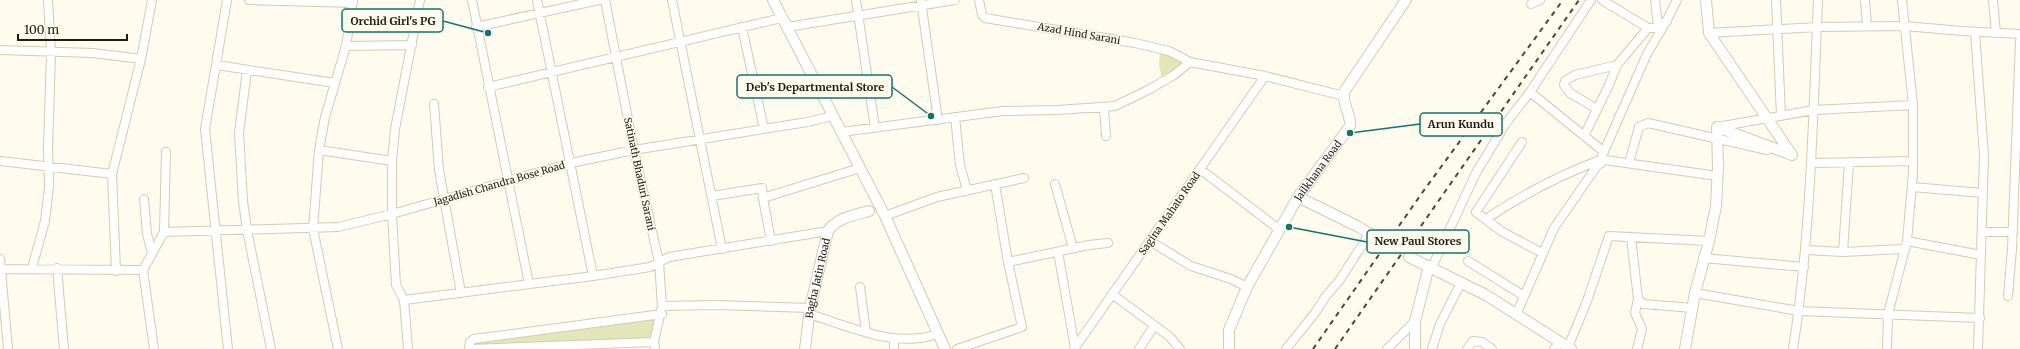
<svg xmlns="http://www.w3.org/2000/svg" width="2020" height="349" font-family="Merriweather,serif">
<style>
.green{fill:#e2e6b9}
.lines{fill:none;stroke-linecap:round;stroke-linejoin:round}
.minor-casing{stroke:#d4ccad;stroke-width:10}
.tertiary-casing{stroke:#d4ccad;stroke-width:12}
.minor{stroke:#fff;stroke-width:8}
.tertiary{stroke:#fff;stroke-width:10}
.rail{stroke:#4b473c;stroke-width:2;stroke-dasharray:5 5;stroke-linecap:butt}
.labels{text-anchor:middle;stroke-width:3;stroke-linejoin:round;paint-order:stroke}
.street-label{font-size:10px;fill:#1e1b10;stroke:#fffbef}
.leader{fill:none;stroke:#0f766e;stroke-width:1.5}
.callout-dot{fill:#0f766e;stroke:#fffbef;stroke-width:1.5}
.callout{fill:#fffbef;stroke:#0f766e;stroke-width:1.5}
.callout-label{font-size:11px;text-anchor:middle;font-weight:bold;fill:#1e1b10}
</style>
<rect width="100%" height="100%" fill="#fffbef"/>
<path class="green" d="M1160,51L1179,58L1183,62L1182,65L1162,79L1159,65Z
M660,316L653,338L472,346V344Z"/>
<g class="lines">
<defs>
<path id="minor" d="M227,0L205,129L228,349
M249,0L353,3
M472,0L529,284
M537,0L593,276
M605,0L634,150L659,262L662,306L654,342L655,349
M672,0L722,249
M856,0L875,128
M979,0L982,15L985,18L1135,43L1169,51L1190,62
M1602,0L1648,28H1654L1667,21
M1655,0L1658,26
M1776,0L1781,116
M1865,0L1867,26
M1993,0L1996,33
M921,1L938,120
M1531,4L1540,0
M476,27L599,0
M742,27L764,129
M787,27L955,0
M1975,32L1984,156L1978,349
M1709,33L1817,27L1905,26L1962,31L2020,34
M346,46L412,45
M0,50L93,53L141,59
M216,65L335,83
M247,70L239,133L243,201L247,230L271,349
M488,87L782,18
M1530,92L1604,152
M434,104L439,170L461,293
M1104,108L1106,136
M1597,109L1570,93L1564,85L1565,81L1575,75L1617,65
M955,117L960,165L967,190
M1717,127L1814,110L1913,105
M841,132L1003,111L1057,110L1115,106L1150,89L1174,75L1190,62L1265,76L1344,96
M1584,136L1609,85L1617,65L1648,28
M1522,142L1476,212L1501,231L1542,253
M319,150L392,161
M0,161L112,174
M1629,163L1639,127L1648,123L1767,150
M1812,163L1913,161
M1598,165L1647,54L1667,20L1677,0
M1200,169L1280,230
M1055,184L1073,248
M1912,187L1983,193
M712,196L762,188L763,198L860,168
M763,198L771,241
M144,199L147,234L152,253
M885,216L937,197L1024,178
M1486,219C1523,194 1558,176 1600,160
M164,232L338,227L392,214L571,163L634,150L807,122L833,116
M1982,232H2013
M1631,237L1638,299L1643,304L1693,308
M1150,241L1191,266L1231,279L1247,287
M1907,241L1981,255
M1806,250L1843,252L1903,249
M1058,252L1075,348
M1843,252L1849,162
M1703,258L1804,267
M0,259L8,349
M1468,261L1524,296
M1008,262L1089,245L1108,243
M1432,267L1476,173L1506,123L1530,92L1591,0
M32,268L45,221L49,187L48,148L51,53L48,0
M57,268L64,349
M1,269L143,270
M116,271L112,174L141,59L152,0
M860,287L866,332
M1695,293L1799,311L1980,318
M1112,294L1170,337L1180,349
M2008,296L2012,249L2020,41
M404,300L396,285L392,214V161L395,129L420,0
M662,306L718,305L810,308
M809,314C849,326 895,349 937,334
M1516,315L1554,228L1597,166L1605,160L1717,176
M894,339V349
M1568,347L1586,304L1609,236L1709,241
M154,349L143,270L164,232L166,152
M338,349L313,229L319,150L325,117L346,46L353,0
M408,349L404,300L593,276L650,267L669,257L828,231
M469,349L470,342L474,339L662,314
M470,349L654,342
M957,349L1022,327L1008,262L995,184
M1074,349L1265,76
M1139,349L1154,326
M1286,349L1315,313L1326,296L1339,281L1370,233
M1387,349L1415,321
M1432,349L1440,324L1461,283
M1467,349L1473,341L1482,342L1492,349
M1554,349L1560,342
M1637,349L1642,329L1635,313L1638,299
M1793,349C1811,233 1813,117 1818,0
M1887,349L1888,314L1907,241L1913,173V105L1902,0"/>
<g id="tertiary">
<path d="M773,0L885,216L945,349"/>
<path d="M1298,197L1357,226L1383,242"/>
<path d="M1409,257L1486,295L1571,349"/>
<path id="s1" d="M805,349L810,308L828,231C836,218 855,215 869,211"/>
<path id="s2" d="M1229,349V330L1247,287L1298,197L1350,126C1351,114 1342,104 1344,92L1406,0"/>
<path d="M1415,349V321L1429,266"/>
<path d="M1685,349L1695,293L1709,241L1716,206L1718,167L1717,127L1792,155L1709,33L1706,0"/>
</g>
</defs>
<use href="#minor" class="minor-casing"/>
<use href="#tertiary" class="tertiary-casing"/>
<use href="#minor" class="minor"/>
<use href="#tertiary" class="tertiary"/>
<path class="rail" d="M1313,349L1422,193L1563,0
M1335,349L1579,0"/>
</g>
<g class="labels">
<g class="street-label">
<text transform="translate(1079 33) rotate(10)" y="4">Azad Hind Sarani</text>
<text dy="4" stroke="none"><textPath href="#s2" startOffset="202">Jailkhana Road</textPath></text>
<text transform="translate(640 174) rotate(78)" y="4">Satinath Bhaduri Sarani</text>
<text transform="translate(499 183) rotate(-16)" y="4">Jagadish Chandra Bose Road</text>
<text transform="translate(1169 213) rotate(-55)" y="4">Sagina Mahato Road</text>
<text dy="4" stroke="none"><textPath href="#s1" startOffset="72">Bagha Jatin Road</textPath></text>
</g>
</g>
<path class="leader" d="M488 33L443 21M931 116L892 87M1350 133L1420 124M1289 227L1367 242"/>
<g class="callout-dot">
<circle cx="488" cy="33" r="4"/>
<circle cx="931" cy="116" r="4"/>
<circle cx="1350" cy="133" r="4"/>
<circle cx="1289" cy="227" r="4"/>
</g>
<g class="callout">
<rect x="342" y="9" width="101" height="23" rx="4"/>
<rect x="737" y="75" width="155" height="23" rx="4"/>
<rect x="1420" y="113" width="82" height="23" rx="4"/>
<rect x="1367" y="230" width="102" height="23" rx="4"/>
</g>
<g class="callout-label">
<text x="393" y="25">Orchid Girl's PG</text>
<text x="815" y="91">Deb's Departmental Store</text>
<text x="1461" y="128">Arun Kundu</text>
<text x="1418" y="245">New Paul Stores</text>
</g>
<path d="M18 34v6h109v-6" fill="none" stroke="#1e1b10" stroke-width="2"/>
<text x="24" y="34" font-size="12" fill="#1e1b10" stroke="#fffbef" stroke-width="3" paint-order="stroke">100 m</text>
</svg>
